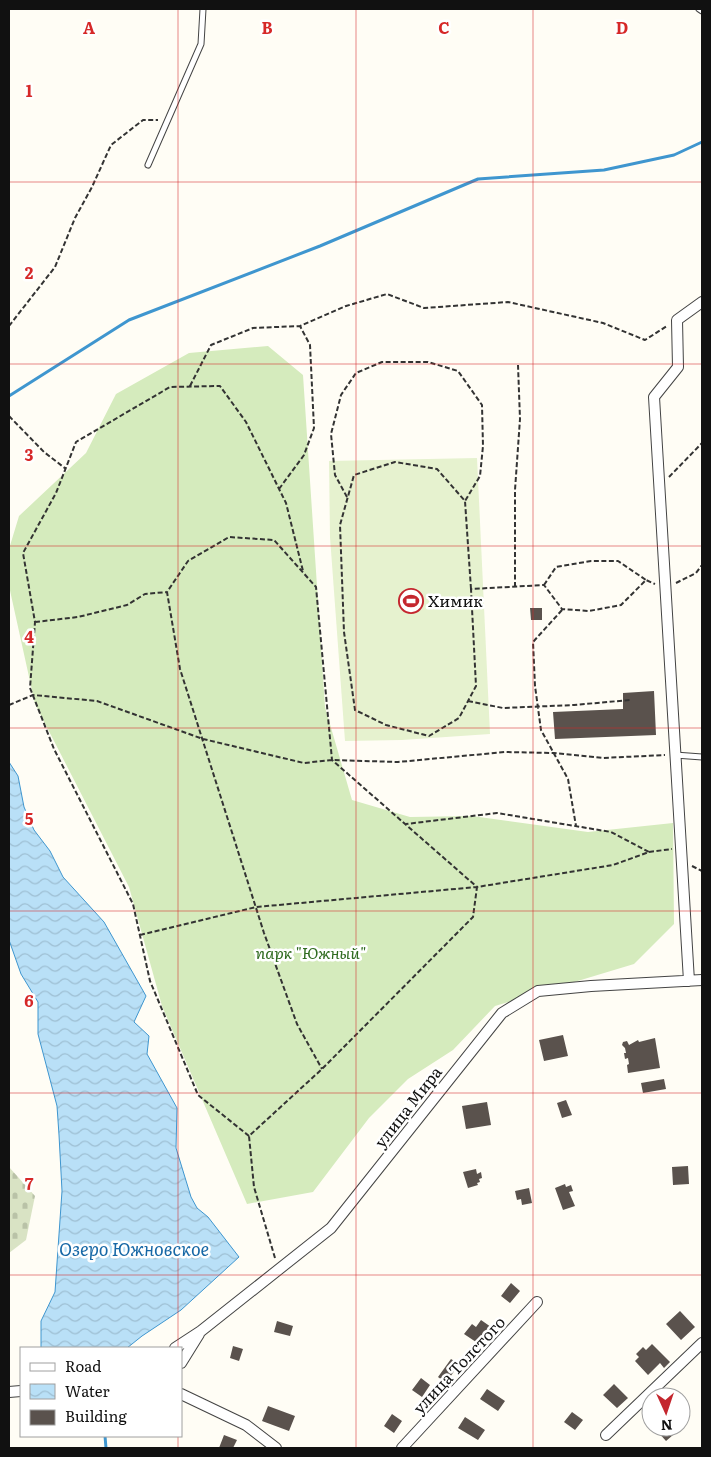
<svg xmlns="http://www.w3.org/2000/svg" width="711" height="1457" font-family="Literata,serif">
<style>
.grass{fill:#d5ebbd}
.cemetery{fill:url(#cemetery-stones)}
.pitch{fill:#e6f2cf}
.water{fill:url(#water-waves);stroke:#3f96cf}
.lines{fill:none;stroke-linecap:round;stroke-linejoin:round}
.stream{stroke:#3f96cf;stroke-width:3}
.building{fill:#5a524d}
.service-casing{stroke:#444;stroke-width:7}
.minor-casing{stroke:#444;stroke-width:12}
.path{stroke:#333;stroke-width:2;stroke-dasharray:5 2.5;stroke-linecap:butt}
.service{stroke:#fff;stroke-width:5}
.minor{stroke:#fff;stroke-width:10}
.grid{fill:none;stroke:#d62828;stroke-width:1;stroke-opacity:0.55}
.labels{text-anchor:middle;stroke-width:5;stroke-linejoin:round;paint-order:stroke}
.poi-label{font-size:16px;fill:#111;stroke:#fff;text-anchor:start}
.park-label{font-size:16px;font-style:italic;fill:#2f6b1f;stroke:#fff}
.street-label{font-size:16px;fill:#111;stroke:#fff}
.water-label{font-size:18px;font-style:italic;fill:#1768a6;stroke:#fff}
.grid-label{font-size:16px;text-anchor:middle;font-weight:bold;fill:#d62828;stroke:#fff;stroke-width:5;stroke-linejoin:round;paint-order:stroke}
</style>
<defs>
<pattern id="cemetery-stones" width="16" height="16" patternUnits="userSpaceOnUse" patternTransform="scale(1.25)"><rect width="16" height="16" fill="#d9e3c4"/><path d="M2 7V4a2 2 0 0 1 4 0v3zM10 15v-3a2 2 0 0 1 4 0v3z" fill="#b9c2a7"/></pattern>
<pattern id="water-waves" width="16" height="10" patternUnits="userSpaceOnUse" patternTransform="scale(1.25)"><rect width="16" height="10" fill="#b9e0f7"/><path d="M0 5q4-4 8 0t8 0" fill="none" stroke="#9ebfd3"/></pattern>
</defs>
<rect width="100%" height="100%" fill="#fffdf5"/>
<path class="grass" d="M268,346L303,375L325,707L352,800L410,817L472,816L588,832L673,823L674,924L634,964L495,1006L453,1050L408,1079L369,1118L313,1192L247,1204L162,1006L129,887L35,704L9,586V549L19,516L86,453L116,394L189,353Z"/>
<path class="cemetery" d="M9,1167L35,1196L26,1240L9,1253Z"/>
<path class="pitch" d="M477,458L490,734L402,740L345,741L330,537L329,461Z"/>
<path class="water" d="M9,762L18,776L24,807L34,830L50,851L63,877L104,922L146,996L134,1022L149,1036L147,1054L177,1108L176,1148L191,1197L197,1208L208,1217L239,1257L181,1310L142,1336L127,1348H41V1321L55,1292L62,1191L59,1135L57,1106L38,1034V1002L21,974L9,940Z"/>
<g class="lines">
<path class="stream" d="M9,396L129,320L320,246L478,179L604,170L674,155L702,142
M105,1436L106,1448"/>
</g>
<path class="building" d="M530,608H542V620H531Z
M654,691L656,735L555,739L553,712L623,709V693Z
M563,1035L568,1056L544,1061L539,1040Z
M655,1038L660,1068L628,1073L627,1065L629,1064L628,1058L625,1059L624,1053H626L625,1048L622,1045L623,1042L627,1041L629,1045L638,1040L639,1042Z
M664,1079L666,1089L643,1093L641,1083Z
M566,1100L572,1115L562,1118L557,1103Z
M487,1102L491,1125L466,1129L462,1106Z
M688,1166L689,1184L673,1185L672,1167Z
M476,1169L477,1174L481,1172L482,1178L479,1179L480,1182L477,1183L478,1185L468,1188L463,1172Z
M565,1184L566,1187L571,1185L573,1191L569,1192L575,1206L563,1210L555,1188Z
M529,1188L532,1203L522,1205L521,1199L517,1200L515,1191Z
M511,1283L520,1291L510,1303L501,1296Z
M680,1311L695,1327L681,1340L666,1324Z
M481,1320L491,1327L488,1331L489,1332L479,1344L464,1334L472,1324L476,1327Z
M277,1321L293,1326L290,1336L274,1332Z
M652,1344L670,1362L664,1368L660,1363L648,1375L635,1361L639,1357L636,1354L643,1347L646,1350Z
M233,1346L243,1349L239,1361L230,1358Z
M451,1359L459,1364L446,1383L438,1377Z
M421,1378L430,1385L422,1397L412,1390Z
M614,1384L628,1398L617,1408L603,1395Z
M487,1389L505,1401L498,1411L480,1399Z
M268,1406L295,1416L289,1431L262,1421Z
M572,1412L583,1420L575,1430L564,1422Z
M392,1414L402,1421L394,1433L384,1426Z
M465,1417L485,1430L478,1440L458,1428Z
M664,1427H666L673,1435L666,1441L658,1432Z
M224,1435L237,1440L233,1448H219Z"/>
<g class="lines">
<defs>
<path id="service" d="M699,9L702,11
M148,165L201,44L203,9
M675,755L702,757"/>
<path id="minor" d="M689,981L654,397L678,367L677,320L702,302
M175,1348L201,1331L331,1228L502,1013L538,991L591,986L702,980
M181,1363L199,1334
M9,1392L21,1391
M181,1394L246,1425L276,1448
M606,1435L702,1343
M402,1448L537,1302"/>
</defs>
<use href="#service" class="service-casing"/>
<use href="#minor" class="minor-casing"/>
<path class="path" d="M9,326L55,267L75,218L92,187L111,145L143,120H158
M190,386L211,345L253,328L300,326L346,306L387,294L424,308L508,302L603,323L645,340L667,326
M9,416L44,452L66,469
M669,477L702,443
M279,489L304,455L314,428L310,345L300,326
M347,497L335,475L331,434L341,395L356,373L382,362H428L458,371L482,405L483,446L480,476L465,501
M676,583L696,573L702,565
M544,585L556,567L591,561H618L646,580
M515,587V490L520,419L518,365
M471,589L465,501L437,469L395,462L354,475L340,525L344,632L355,710L386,725L429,736L459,718L476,686L471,589L544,585L562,609L589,611L621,605L646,580L655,584
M562,610L533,642L535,686L541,730L568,779L576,826
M35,622L78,617L127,605L145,594L167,592
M468,701L503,708L574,705L630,700
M9,705L33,695L97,701L203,739L304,763L332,760L398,762L505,752L554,753L603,758L665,755
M649,852L672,849
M692,866L702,871
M140,935L256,907L477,887L613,865L649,852L611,832L497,813L406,824
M249,1136L198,1095L150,981L133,904L54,749L30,688L35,622L23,553L56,493L76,442L170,387L220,386L246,422L286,503L303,571
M275,1258L254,1187L249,1136L322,1069L473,917L477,887L332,760L316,587L274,540L229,537L188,561L167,592L180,669L264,933L297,1024L322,1069"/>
<use href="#service" class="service"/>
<use href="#minor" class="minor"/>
</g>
<path class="grid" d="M178,9V1348M356,9V1448M533,9V1448M9,182H702M9,364H702M9,546H702M9,728H702M9,911H702M9,1093H702M9,1275H702M178,1436V1448"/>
<defs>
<symbol id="stadium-ring" viewBox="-11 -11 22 22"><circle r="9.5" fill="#fff" stroke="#c4262e" stroke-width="1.5"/><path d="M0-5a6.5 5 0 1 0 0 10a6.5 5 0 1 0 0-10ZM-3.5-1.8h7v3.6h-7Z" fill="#c4262e"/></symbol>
</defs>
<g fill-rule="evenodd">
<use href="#stadium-ring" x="397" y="587" width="28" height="28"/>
</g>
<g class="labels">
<g class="poi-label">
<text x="428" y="607">Химик</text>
</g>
<g class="park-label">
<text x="311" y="959">парк "Южный"</text>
</g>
<g class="street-label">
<text transform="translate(408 1107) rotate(-52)" y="6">улица Мира</text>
<text transform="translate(459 1365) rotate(-47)" y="6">улица Толстого</text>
</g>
<g class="water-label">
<text x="134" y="1256">Озеро Южновское</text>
</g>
</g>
<g class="grid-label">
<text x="89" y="34">A</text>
<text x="267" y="34">B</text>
<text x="444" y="34">C</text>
<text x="622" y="34">D</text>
<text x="29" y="97">1</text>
<text x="29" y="279">2</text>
<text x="29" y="461">3</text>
<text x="29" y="643">4</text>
<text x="29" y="825">5</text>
<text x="29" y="1007">6</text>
<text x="29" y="1190">7</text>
</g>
<rect width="711" height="1457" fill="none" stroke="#111111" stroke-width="20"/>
<rect x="20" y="1347" width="162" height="90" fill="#ffffff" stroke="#a0a0a0"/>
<rect x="30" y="1363" width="25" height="8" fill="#ffffff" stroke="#a0a0a0"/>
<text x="65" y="1372" font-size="15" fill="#111111">Road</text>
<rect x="30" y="1384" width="25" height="15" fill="url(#water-waves)" stroke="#a0a0a0"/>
<text x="65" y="1397" font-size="15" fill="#111111">Water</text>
<rect x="30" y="1410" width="25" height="15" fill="#5a524d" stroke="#a0a0a0"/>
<text x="65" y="1422" font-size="15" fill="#111111">Building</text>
<g transform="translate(666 1412) rotate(177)"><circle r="24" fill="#ffffff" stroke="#a0a0a0"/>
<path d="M0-4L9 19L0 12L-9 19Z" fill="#c4262e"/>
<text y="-8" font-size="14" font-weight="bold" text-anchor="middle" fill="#111111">N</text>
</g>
</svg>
